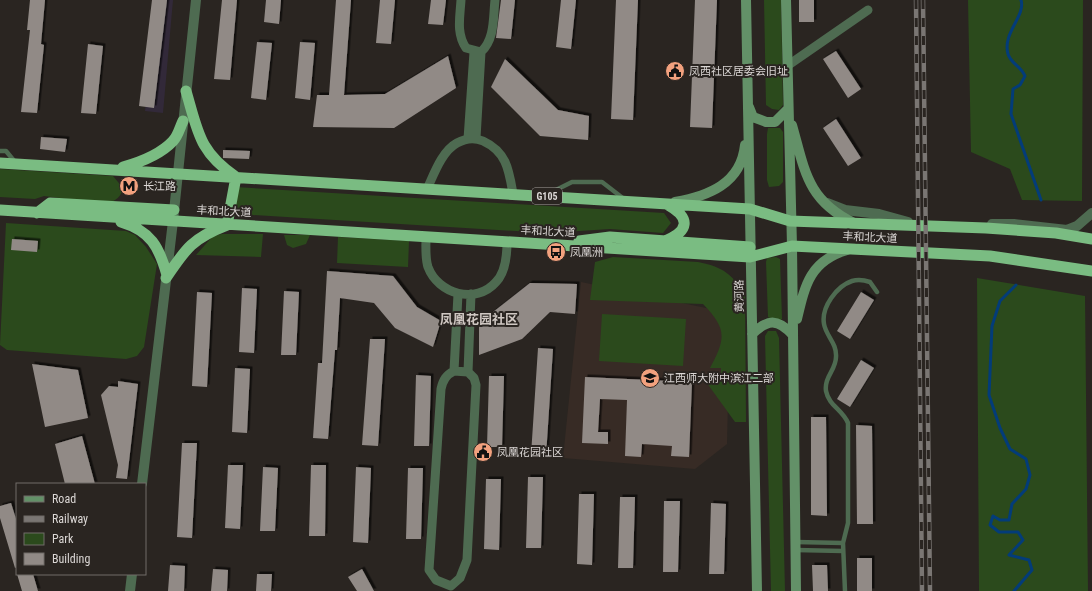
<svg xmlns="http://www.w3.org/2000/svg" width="1092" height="591" font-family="'Roboto Condensed','Noto Sans SC',sans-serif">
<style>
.commercial{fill:#322939}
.built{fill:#372b25}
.green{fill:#2b4a1c}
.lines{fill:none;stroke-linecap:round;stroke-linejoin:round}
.stream{stroke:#033c79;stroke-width:3}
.building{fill:#918a86;filter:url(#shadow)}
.service{stroke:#4e6b51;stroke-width:4.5}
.minor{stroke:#4e6b51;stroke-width:9}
.tertiary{stroke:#4e6b51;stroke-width:10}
.secondary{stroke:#639168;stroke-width:10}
.trunk{stroke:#7abc82;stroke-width:11}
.rail-casing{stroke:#7a7673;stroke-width:4.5}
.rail{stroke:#2a2521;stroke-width:3;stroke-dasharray:9;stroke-linecap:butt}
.labels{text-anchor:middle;stroke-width:4;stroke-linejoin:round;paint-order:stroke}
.shield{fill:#2a2521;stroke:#a6a29f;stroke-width:1}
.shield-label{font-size:10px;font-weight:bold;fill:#dbd7d5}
.poi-label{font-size:11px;fill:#dbd7d5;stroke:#2a2521;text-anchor:start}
.street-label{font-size:11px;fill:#dbd7d5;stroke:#2a2521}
.quarter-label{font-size:13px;font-weight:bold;fill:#cfc7c2;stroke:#2a2521}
</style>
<defs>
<filter id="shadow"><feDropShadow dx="2.5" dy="-2.5" stdDeviation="0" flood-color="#0009"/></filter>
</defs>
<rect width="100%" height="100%" fill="#2a2521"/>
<path class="commercial" d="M158,0H173L163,113L145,111Z"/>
<path class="built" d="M581,282L730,313L727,444L695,469L563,458Z"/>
<path class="green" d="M764,0H781L783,105L779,110L772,109L766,105Z
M968,0H1083L1082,201L1022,200L1010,169L971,152Z
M768,128H780L783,132V182L779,186L769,187L767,180V134Z
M0,169L113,176L123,188C121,197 116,200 108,204L44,196L35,199L0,197Z
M235,187L664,213L671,223L663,233L610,229L549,233L236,214L232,210Z
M6,223L126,231L135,235L146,247L157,264L144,347L137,356L126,359L7,350L0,345Z
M222,234H263L261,257L196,255L213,236Z
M284,235H310L306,244L293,248L287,245Z
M338,237L409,241L408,267L337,263Z
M613,257L698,262C723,267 733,274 745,296L746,422H735L704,379H721V368H710C726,338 727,329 703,304L590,300L595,262Z
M776,257L780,259L782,319C777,322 772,320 768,317L766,262L767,258Z
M977,278L1085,296L1088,591H979Z
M602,314L686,319L683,366L599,361Z
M768,331H776L779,338L785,591H771L765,336Z"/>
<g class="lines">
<path class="stream" d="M1021,0C1026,16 1002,33 1008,54C1011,64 1020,65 1025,76L1020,85L1013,89L1011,114L1041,200
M1014,591L1032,570L1029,560L1009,555L1023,540L1018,532H999L990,525L993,516L1000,520H1009L1012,504L1026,489L1030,475L1026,459L1010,449L1000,428L989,395L992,326L1000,301L1016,285"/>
</g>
<path class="building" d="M30,0H45L41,44L44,45L37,113L21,112L30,30H27Z
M152,0H167L154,108L139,106Z
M222,0H237L230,80L214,79Z
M266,0H281L279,24L264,22Z
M336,0H351L344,95L385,94L448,56L456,88L394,128L313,127L317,95H329Z
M380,0H395L391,44L376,43Z
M431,0H446L443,25L428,24Z
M501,0H515L511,39L496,38Z
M561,0H576L571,49L556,47Z
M616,0H638L633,120L611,119Z
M695,0H717L712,128L690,127Z
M799,0H814V22H799Z
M257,42L272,43L266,100L251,98Z
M300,42L315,43L310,100L295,98Z
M88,44L103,46L96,114L81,113Z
M836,51L861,89L848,98L823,59Z
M505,59L558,110L589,116L588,140L540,136L491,87Z
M836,119L861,158L848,166L823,128Z
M41,137L67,139L65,152L40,149Z
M223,150L250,151L249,159L223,158Z
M12,239L38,241L37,252L11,250Z
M327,271L393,276L417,307L441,321L433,347L395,328L374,303L340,298L337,350H335L328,439L313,438L318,363H322Z
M530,283L577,284L575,314L550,312L522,339L479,355V323Z
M242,288L257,289L254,353L239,352Z
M284,291L299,292L296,355H281Z
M197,292L212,293L207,387L192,386Z
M861,292L874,300L850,339L837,331Z
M370,339H385L378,446L362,445Z
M538,348L553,349L546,456L531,455Z
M861,360L874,368L850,407L837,399Z
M32,364L78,370L88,418L45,427Z
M235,368L250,369L247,433L232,432Z
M416,375L431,376L429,446H414Z
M489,376H504L502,447H487Z
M585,377L692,382L689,457L671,456L672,446L642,444L641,457L625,456L627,400L600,399L598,432H608V444L582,443Z
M118,381L138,384L127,479L116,478L118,465L101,395L109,386L118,387Z
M811,417H826L827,516L811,515Z
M856,425L872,426L873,524H857Z
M82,436L95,484H65L55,444Z
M182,443H197L192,538L177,537Z
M228,465H243L240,529L225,528Z
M311,465H326L325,536H309Z
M263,467L278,468L275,531H260Z
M356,467L371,468L368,543L353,542Z
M408,468H423L421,539H406Z
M528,477H543L541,548H526Z
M486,479H501L499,550L484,549Z
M579,494H594L592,565L577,564Z
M620,497H635L633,568H618Z
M664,501H680L678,572H663Z
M11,503L17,522V567L15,568L0,518V506Z
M711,503L726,504L724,574H709Z
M857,558H872V591H857Z
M170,565L185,566L184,591H168Z
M812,565H827L828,591H813Z
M213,569L228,570L227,591H211Z
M362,569L374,591H357L348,577Z
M17,574H33L38,591H22Z
M257,574H272L271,591H256Z"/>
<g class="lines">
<path class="service" d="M0,151H6L15,162
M548,194L572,182H602L624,199
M796,542L843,543
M796,550L843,551
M845,591L843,543L848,523V423C842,409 829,406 826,391C824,377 836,370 836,357C837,343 826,336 824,324C821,307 837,286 852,281C859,279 864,280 870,282L877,292"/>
<path class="minor" d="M461,0C460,17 456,33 466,48L481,52C495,39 493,18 495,0
M787,66L868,10
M476,138L481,52
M468,139L474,52
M427,189C434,174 442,151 457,143C466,138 474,137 483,141C507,152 509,171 513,194
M426,237C426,246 425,258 428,267C438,294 476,305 496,282C506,272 507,255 507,242
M454,371L468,372L474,378L476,385L467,560L460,578L451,586L436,580L429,570L441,389C443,380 446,375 454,371Z
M454,371L458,294
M468,372L471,294"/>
<path class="tertiary" d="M827,203L845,210L879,214L908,222
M992,224H1014L1067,230L1077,226L1092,213
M142,484L173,221L196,0
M130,591L132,574"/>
<path class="secondary" d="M746,0L757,591
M786,0L792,246L796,591
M749,107L753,117L766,122H775L788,109
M792,125C805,171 807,200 854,223
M675,202C708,196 741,184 745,145
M797,319C805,285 810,261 847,250
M752,334C768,319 777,318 793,335"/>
<path class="trunk" d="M0,163L750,209L790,221L986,228L1056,233L1092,239
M123,167C141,162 160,155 173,141C178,136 180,127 183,121
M0,210L750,257L792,246L990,256L1092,271
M37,213L50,203L174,210
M121,222C151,231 159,247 167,275
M579,241L610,237L750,247
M665,241C689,231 691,218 668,205
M166,278C186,248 193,238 227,225L236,177C199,152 198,132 186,91"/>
<defs>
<path id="rail" d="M916,0L922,591
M923,0L930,591"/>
</defs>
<use href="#rail" class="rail-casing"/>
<use href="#rail" class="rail"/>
</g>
<defs>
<symbol id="civic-disc" viewBox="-11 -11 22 22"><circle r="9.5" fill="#f2a17e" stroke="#2a2521"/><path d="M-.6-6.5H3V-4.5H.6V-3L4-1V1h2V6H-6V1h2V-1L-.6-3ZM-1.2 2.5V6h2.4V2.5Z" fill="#111"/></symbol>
<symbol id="metro-disc" viewBox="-11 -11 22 22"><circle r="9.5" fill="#f2a17e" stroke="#2a2521"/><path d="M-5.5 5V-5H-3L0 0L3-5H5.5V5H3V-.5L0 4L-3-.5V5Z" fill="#111"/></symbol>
<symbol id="bus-disc" viewBox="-11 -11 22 22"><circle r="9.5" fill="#f2a17e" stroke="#2a2521"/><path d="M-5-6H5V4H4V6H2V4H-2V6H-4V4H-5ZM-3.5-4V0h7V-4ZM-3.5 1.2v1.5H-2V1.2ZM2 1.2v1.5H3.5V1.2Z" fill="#111"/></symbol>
<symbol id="school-disc" viewBox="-11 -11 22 22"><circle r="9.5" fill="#f2a17e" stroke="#2a2521"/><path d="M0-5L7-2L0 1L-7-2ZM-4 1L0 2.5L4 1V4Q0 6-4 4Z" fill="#111"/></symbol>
</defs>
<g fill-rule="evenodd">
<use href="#civic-disc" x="664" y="60" width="22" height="22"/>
<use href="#metro-disc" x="118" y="175" width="22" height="22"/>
<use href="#bus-disc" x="545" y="241" width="22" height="22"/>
<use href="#school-disc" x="639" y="367" width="22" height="22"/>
<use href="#civic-disc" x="472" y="441" width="22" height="22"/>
</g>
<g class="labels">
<rect class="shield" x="532" y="188" width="30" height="16" rx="3"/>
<g class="shield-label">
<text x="547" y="200">G105</text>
</g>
<g class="poi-label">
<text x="689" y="75">凤西社区居委会旧址</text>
<text x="143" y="190">长江路</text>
<text x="570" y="256">凤凰洲</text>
<text x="664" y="382">江西师大附中滨江二部</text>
<text x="497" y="456">凤凰花园社区</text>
</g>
<g class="street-label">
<text transform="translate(224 211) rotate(3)" y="4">丰和北大道</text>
<text transform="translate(548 231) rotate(3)" y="4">丰和北大道</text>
<text transform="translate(870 237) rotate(3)" y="4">丰和北大道</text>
<text transform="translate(739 296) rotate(-91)" y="4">黄河路</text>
</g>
<g class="quarter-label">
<text x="479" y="324">凤凰花园社区</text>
</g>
</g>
<rect x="16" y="483" width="130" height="92" fill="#2a2521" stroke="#716c69"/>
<rect x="24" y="496" width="20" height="6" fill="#639168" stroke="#716c69"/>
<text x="52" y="503" font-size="12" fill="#dbd7d5">Road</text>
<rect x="24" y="516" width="20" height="6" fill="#7a7673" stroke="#716c69"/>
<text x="52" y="523" font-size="12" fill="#dbd7d5">Railway</text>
<rect x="24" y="533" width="20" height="12" fill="#2b4a1c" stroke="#716c69"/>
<text x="52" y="543" font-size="12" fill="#dbd7d5">Park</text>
<rect x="24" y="553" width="20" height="12" fill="#918a86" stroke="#716c69"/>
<text x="52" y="563" font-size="12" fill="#dbd7d5">Building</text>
</svg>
